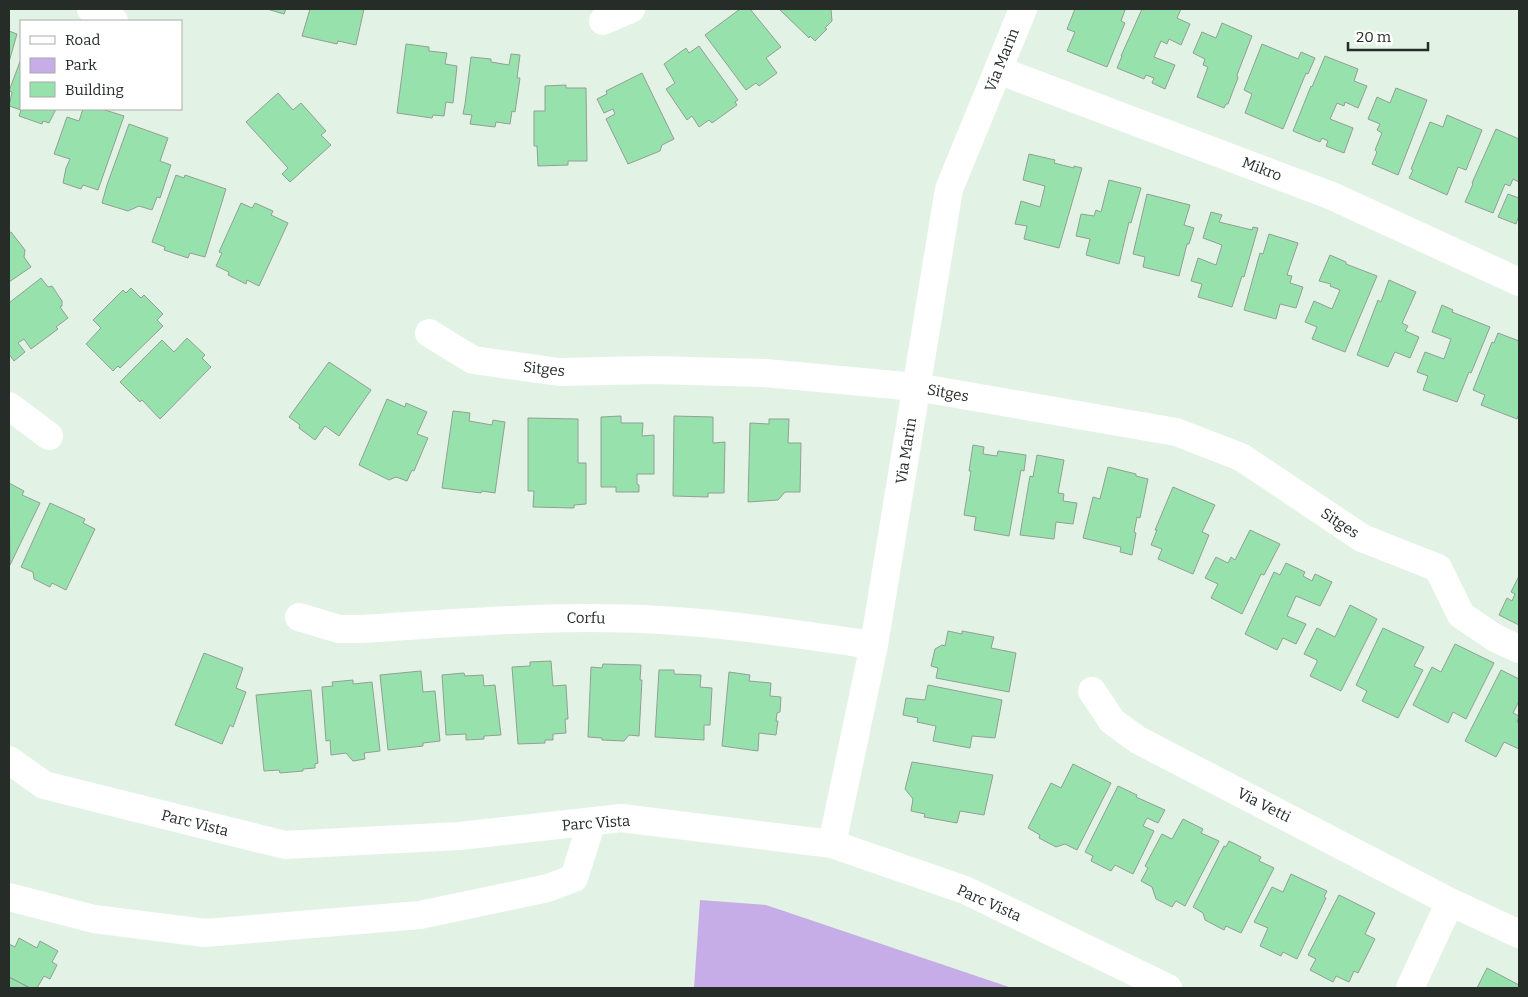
<svg xmlns="http://www.w3.org/2000/svg" width="1528" height="997" font-family="Bitter,serif">
<style>
.green{fill:#c7ade7}
.building{fill:#97e1ac;stroke:#91a094}
.lines{fill:none;stroke-linecap:round;stroke-linejoin:round}
.minor{stroke:#fff;stroke-width:28}
.labels{text-anchor:middle;stroke-width:4;stroke-linejoin:round;paint-order:stroke}
.street-label{font-size:15px;fill:#262c27;stroke:#fff}
</style>
<rect width="100%" height="100%" fill="#e2f3e6"/>
<path class="green" d="M700,900L766,905L1012,988H694Z"/>
<path class="building" d="M267,9H286L284,14Z
M310,9H364L356,45L338,41L337,44L302,36Z
M740,9H750L781,47L766,58L777,73L759,86L756,83L746,90L705,35Z
M779,9H831L832,21L825,28L827,29L815,41L810,36L809,38Z
M1075,9H1120L1125,10L1121,21L1125,23L1107,67L1067,51L1075,32L1067,29Z
M1142,9H1181L1177,18L1190,24L1181,45L1169,39L1167,44L1161,41L1154,57L1175,65L1165,89L1152,83L1154,78L1146,75L1144,79L1117,68L1122,56H1121Z
M1222,23L1252,36L1237,75L1238,78L1234,88L1228,104H1226L1224,108L1197,97L1208,67L1203,65L1205,59L1193,53L1202,32L1216,38Z
M9,31L17,34L9,62Z
M406,44L429,47V51L447,53L445,64L457,66L453,103L446,102L444,116L433,115L432,118L397,113Z
M1262,44L1298,59L1301,52L1315,58L1308,74L1306,73L1283,129L1245,113L1252,94L1244,90Z
M699,46L738,100L735,102L737,105L712,123L709,120L699,127L692,116L687,120L666,89L675,83L664,64L686,48L689,53Z
M511,54L520,55L517,78H520L515,112L512,111L510,124L496,122L495,127L470,124L472,115L463,114L465,104L471,57L491,59V62L509,65Z
M1325,56L1358,69L1354,81L1367,86L1358,108L1345,102L1344,106L1337,103L1330,119L1353,128L1344,153L1326,146L1328,141L1322,138L1320,142L1293,131L1311,86L1312,87Z
M21,59V109H56L49,123L43,121L42,124L19,116L21,110L9,106L12,92L9,91Z
M642,73L674,139L662,145L660,151L628,164L606,119L615,114L613,109L604,113L597,99L607,94L606,91Z
M566,85V88H586L587,161H568V165L538,166L537,146H534V111H545V86Z
M1396,88L1427,100L1398,175L1372,164L1377,152L1375,150L1382,133L1377,130L1380,124L1368,119L1377,97L1390,103Z
M278,93L293,110L301,103L326,131L321,135L331,145L290,182L282,174L288,168L246,122Z
M83,109H102L124,116L98,190L83,185L81,189L63,183L66,168L70,159L54,154L67,117L79,121Z
M1447,115L1482,130L1466,170L1458,167L1447,195L1409,178L1413,170L1411,169L1430,122L1443,127Z
M129,124L168,138L160,161L171,165L160,198L157,197L152,210L139,206L128,211L102,203L107,185Z
M1496,129L1519,139V182L1513,179L1510,186L1505,184L1493,213L1465,202L1473,184L1472,183Z
M1029,154L1055,160L1054,163L1074,168V166L1082,168L1059,248L1024,239L1027,226L1015,224L1021,201L1040,207L1045,186L1023,180Z
M176,175L184,178L185,175L226,189L205,257L190,253L188,258L164,250L165,247L152,242Z
M1109,180L1141,188L1131,223L1129,222L1119,264L1086,255L1090,239L1076,236L1081,214L1094,216L1096,210L1101,212Z
M1147,194L1190,205L1184,225L1194,228L1189,244H1187L1179,276L1143,267L1145,257L1133,254Z
M1508,194L1519,198V215L1516,224L1498,217Z
M241,203L252,208L255,203L273,211L271,215L288,223L259,286L247,280L246,284L228,275L229,272L216,266L222,253L219,252Z
M1211,212L1222,215L1219,222L1252,230L1253,227L1258,228L1244,277L1242,276L1232,307L1198,297L1202,284L1191,281L1198,258L1216,265L1222,245L1203,238Z
M11,232L25,250L24,257L31,267L9,282V233Z
M1269,234L1298,243L1287,275L1292,276L1290,283L1303,287L1296,308L1280,304L1276,319L1244,310L1260,253L1263,254Z
M1330,255L1346,262V264L1377,276L1345,352L1312,339L1317,327L1305,322L1314,301L1332,309L1340,290L1330,286L1331,284L1319,281Z
M41,278L48,287L52,286L62,301V306L60,307L68,318L56,327L58,329L31,349L24,339L18,343L25,352L14,361L9,354V303Z
M1389,280L1416,292L1402,323L1408,326L1405,331L1419,337L1410,358L1395,352L1388,367L1357,355L1378,300L1381,302Z
M131,288L141,298L144,295L163,314L157,320L163,326L120,368L118,366L113,371L86,344L101,328L93,320L123,290L126,293Z
M1442,305L1453,310L1452,312L1490,327L1471,373L1469,372L1457,402L1423,390L1428,376L1417,372L1425,352L1444,359L1451,339L1432,332Z
M1498,333L1519,341V414L1517,419L1481,405L1485,395L1473,390L1492,342L1494,343Z
M187,338L205,355L202,358L211,367L160,419L142,400L140,402L120,382L162,340L174,352Z
M329,362L371,390L339,436L325,426L315,440L299,428L300,425L289,417Z
M387,399L405,407L406,403L427,412L417,434L428,438L414,471L412,470L407,481L396,477L389,480L359,465Z
M453,411L470,413L469,421L492,425L493,420L505,422L495,493L482,491L481,493L442,488Z
M621,416V423H643L642,436L654,435V474H637V484L639,485V492H616V487H601V417Z
M674,416L713,417V443L725,442L724,493H708V497L673,496Z
M528,418L578,419V463H586V504L574,505V508L533,507L534,491H528Z
M769,419H789L788,443H801L800,492H785L778,500L748,502L750,423L769,424Z
M973,445L984,447L983,454L997,456L998,451L1026,455L1024,471L1021,470L1009,536L974,530L976,517L964,515L971,471H969Z
M1037,455L1064,460L1058,493L1064,494L1063,501L1077,503L1073,524L1056,522L1054,539L1020,535L1030,476L1033,477Z
M1108,467L1136,474V476L1148,479L1140,518L1137,517L1134,532L1136,533L1132,555L1120,552L1121,547L1083,538L1093,497L1100,499Z
M9,483L24,491L22,495L40,503L10,565Z
M1173,487L1215,505L1202,532L1209,535L1193,574L1158,559L1162,549L1151,545L1157,530H1155Z
M50,503L85,519L83,523L95,529L66,590L52,583L50,587L34,579L33,572L21,567Z
M1250,530L1280,544L1264,575L1261,574L1242,614L1211,598L1218,584L1205,578L1216,557L1228,563L1231,557L1235,560Z
M1286,563L1305,572L1303,576L1312,581L1315,574L1332,582L1320,606L1296,596L1287,616L1306,624L1296,644L1283,638L1277,650L1245,634L1274,572L1280,575Z
M1519,576V625L1499,615L1507,598L1512,601L1515,594L1511,592Z
M1350,605L1377,619L1341,691L1310,676L1317,662V660L1304,654L1317,628L1335,637Z
M1383,628L1424,647L1414,666L1423,670L1398,718L1362,701L1367,691L1356,685Z
M948,631L962,634V631L994,637L991,648L1016,653L1009,692L936,678L938,668L931,666L935,649L942,645L945,646Z
M1455,644L1494,663L1466,719L1453,712L1448,723L1413,705L1432,667L1441,672Z
M204,653L243,668L236,688L246,692L233,727L230,725L222,744L175,725Z
M551,661L553,686L566,685L568,719H565L566,733L553,734V740H545V743L518,744L512,667L530,666V662Z
M603,664L641,665L640,680H642L639,736L629,735L624,741L602,740V738L588,737L591,667L602,668Z
M659,670H674V674L701,675L700,687L712,688L710,725H704V740L655,737Z
M1501,670L1519,679V701L1513,713L1519,716L1517,722L1519,723V749L1504,742L1496,757L1465,741Z
M421,671L423,692L435,691L440,741L423,743V746L388,750L380,675Z
M729,672L750,675L749,681L771,683L770,696L781,697L780,712L777,713L776,721H778L776,735L759,733L758,751L722,746Z
M464,673L465,676L483,675L484,686L495,685L501,735L484,736V739L466,740V734L446,735L442,675Z
M353,680V684L372,682L380,751L364,753L365,759L353,761L346,753L331,755L330,740L326,741L322,687L333,686L332,682Z
M928,685L1002,700L995,738L972,736L970,748L933,741L936,726L917,722L918,718L903,715L906,698L925,700Z
M311,690L318,763L315,764V768L303,769V771L280,773L279,770L264,771L256,695Z
M912,762L993,775L984,815L960,811L957,823L924,817L925,814L911,811L913,799L905,789Z
M1073,764L1111,783L1077,850L1065,844L1056,847L1039,838L1040,835L1028,828L1051,783L1061,788Z
M1118,786L1137,795L1136,797L1165,810L1158,823L1147,818L1143,826L1154,831L1133,874L1115,865L1111,871L1091,861L1093,856L1085,852Z
M1183,819L1203,829L1201,833L1219,841L1185,906L1176,901L1172,907L1156,899L1152,887L1141,881L1148,868L1145,866L1162,834L1172,839Z
M1229,841L1261,857L1259,861L1274,868L1241,933L1226,926L1224,930L1205,920L1203,913L1193,907L1224,846L1226,847Z
M1291,874L1327,891L1324,897L1326,898L1297,959L1283,952L1281,956L1260,946L1268,928L1254,922L1272,887L1283,892Z
M1339,895L1375,913L1365,934L1375,939L1358,973L1354,971L1349,982L1336,976L1333,982L1310,970L1316,959L1308,955Z
M19,938L37,948L40,941L58,951L52,962L57,965L50,979L44,976L37,988H30L9,977V944L15,947Z
M1487,968L1519,985V988H1477Z
M9,977L30,988H9Z"/>
<g class="lines">
<path class="minor" d="M91,9L114,21
M603,21L631,9
M998,70L1332,196L1519,282
M429,333L473,360L559,372L651,370L765,373L916,387L1176,432L1241,457L1362,538L1438,568L1461,615L1495,638L1519,649
M9,406L49,436
M299,617L339,629H361C461,623 560,614 660,620C732,624 803,635 874,645
M1092,691L1112,721L1138,740L1450,902L1519,934
M9,760L44,785L285,845L459,836L621,818L832,844L965,890L1168,988
M832,844L874,645L949,189L1023,9
M9,897L94,919L205,933L420,915L548,888L574,878L592,821
M1410,988L1450,902"/>
</g>
<g class="labels">
<g class="street-label">
<text transform="translate(1002 60) rotate(-68)" y="5">Via Marin</text>
<text transform="translate(1262 169) rotate(21)" y="5">Mikro</text>
<text transform="translate(544 369) rotate(6)" y="5">Sitges</text>
<text transform="translate(948 393) rotate(10)" y="5">Sitges</text>
<text transform="translate(906 451) rotate(-81)" y="5">Via Marin</text>
<text transform="translate(1340 523) rotate(33)" y="5">Sitges</text>
<text transform="translate(586 618) rotate(1)" y="5">Corfu</text>
<text transform="translate(1264 805) rotate(27)" y="5">Via Vetti</text>
<text transform="translate(195 823) rotate(14)" y="5">Parc Vista</text>
<text transform="translate(596 823) rotate(-4)" y="5">Parc Vista</text>
<text transform="translate(989 903) rotate(24)" y="5">Parc Vista</text>
</g>
</g>
<rect width="1528" height="997" fill="none" stroke="#262c27" stroke-width="20"/>
<rect x="20" y="20" width="162" height="90" fill="#ffffff" stroke="#a8aba9"/>
<rect x="30" y="36" width="25" height="8" fill="#ffffff" stroke="#a8aba9"/>
<text x="65" y="45" font-size="15" fill="#262c27">Road</text>
<rect x="30" y="58" width="25" height="15" fill="#c7ade7" stroke="#a8aba9"/>
<text x="65" y="70" font-size="15" fill="#262c27">Park</text>
<rect x="30" y="82" width="25" height="15" fill="#97e1ac" stroke="#a8aba9"/>
<text x="65" y="95" font-size="15" fill="#262c27">Building</text>
<path d="M1348 42v8h80v-8" fill="none" stroke="#262c27" stroke-width="2.5"/>
<text x="1356" y="42" font-size="15" fill="#262c27" stroke="#ffffff" stroke-width="4" paint-order="stroke">20 m</text>
</svg>
